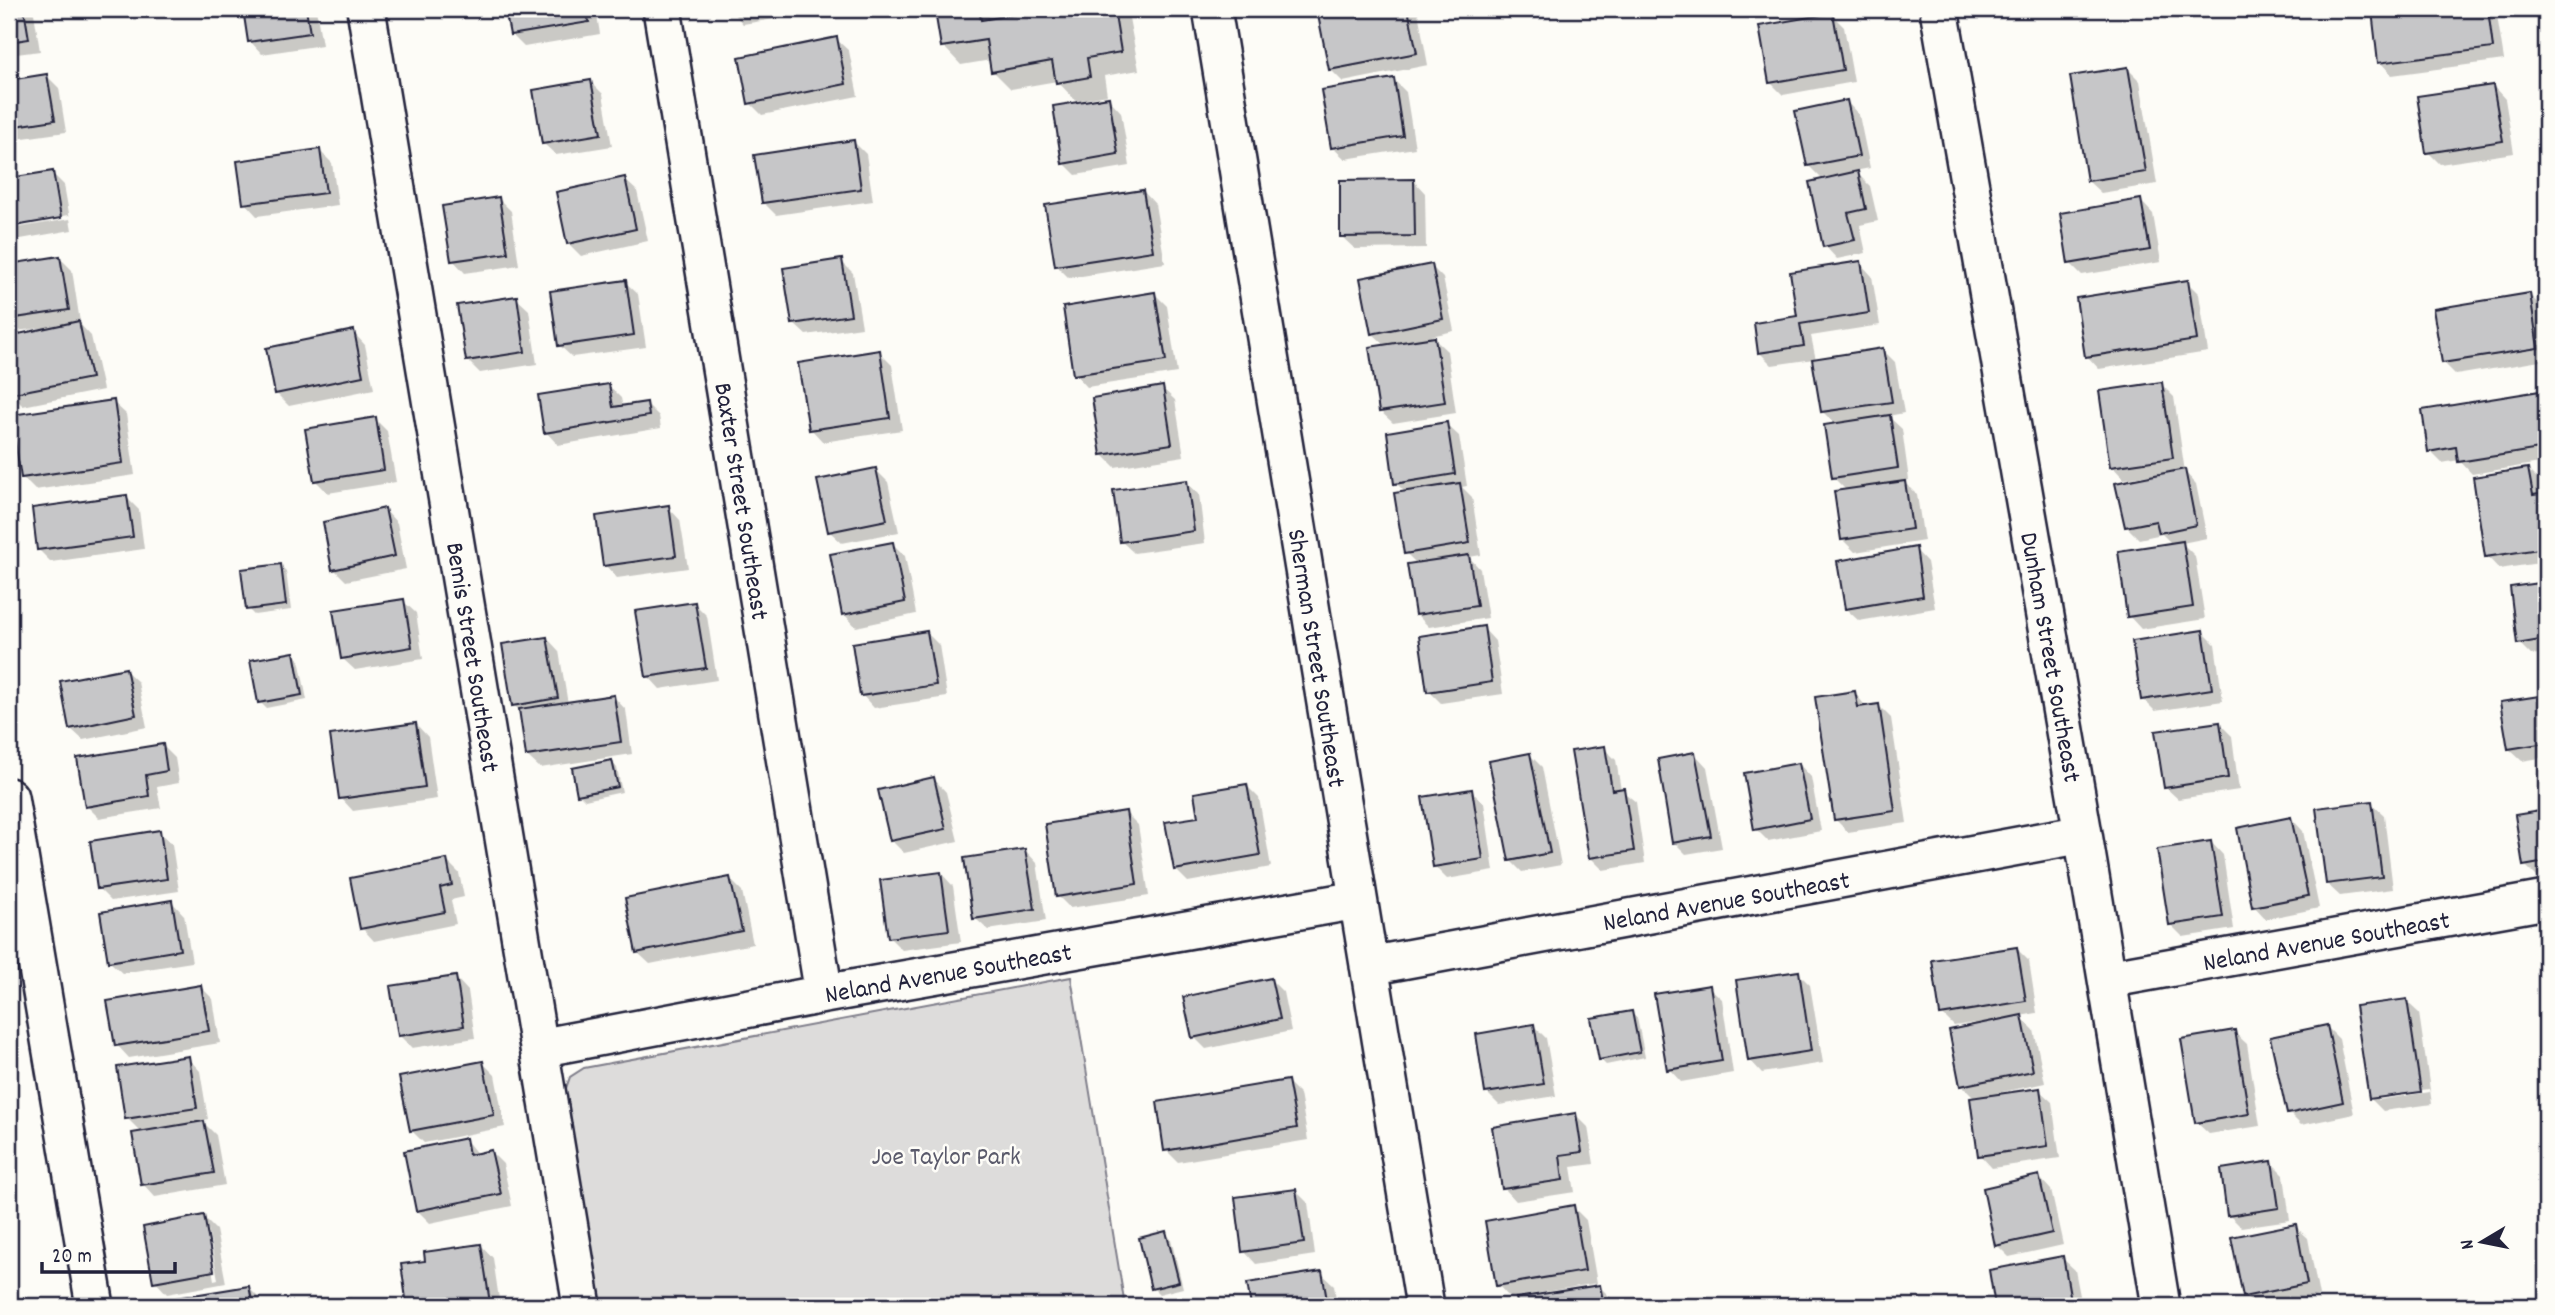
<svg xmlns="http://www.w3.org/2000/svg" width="2555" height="1315" font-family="Dekko,sans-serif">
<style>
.green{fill:#dddcdb;stroke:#807f8b;stroke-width:2}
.shadow{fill:#0003;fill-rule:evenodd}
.building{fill:#c6c6c8;stroke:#22223b;stroke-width:2}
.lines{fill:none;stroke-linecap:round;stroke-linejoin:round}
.street-casing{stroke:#22223b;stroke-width:42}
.street{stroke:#fdfcf7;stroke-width:37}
.labels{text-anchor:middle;stroke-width:5;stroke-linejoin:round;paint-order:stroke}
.street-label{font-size:26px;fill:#22223b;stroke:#fdfcf7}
.park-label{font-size:26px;fill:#5a5a6b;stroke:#fdfcf7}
</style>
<rect width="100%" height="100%" fill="#fdfcf7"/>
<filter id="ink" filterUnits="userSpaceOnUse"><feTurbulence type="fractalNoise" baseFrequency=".0143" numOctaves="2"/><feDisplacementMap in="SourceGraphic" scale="14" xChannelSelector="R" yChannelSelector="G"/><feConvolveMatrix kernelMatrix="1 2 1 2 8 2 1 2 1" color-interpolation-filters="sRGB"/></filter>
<g filter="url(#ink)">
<path class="green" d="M1071,977L1125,1306H601L565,1091L570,1077L584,1068Z"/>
<path class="shadow" d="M9,9H30L34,13L40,51L9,55Z
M245,9H316L322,45L262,54L250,41Z
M507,9H596L600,34L524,47L511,34Z
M730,9H829V10L743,24Z
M958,9H981L993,20L1059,9H1120L1129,18L1139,70L1104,76L1107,95L1076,101L1057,81L1011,89L993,71L991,60L961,65L943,46L937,12Z
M1357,9H1415L1418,12L1428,65L1343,82L1330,69L1320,16Z
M2404,9H2496L2504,60L2392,75L2380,62L2373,13Z
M1832,15L1844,27L1854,82L1783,95L1770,82Z
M836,39L849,51L858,96L762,115L750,103Z
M2128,69L2140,81L2157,184L2101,193L2088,181Z
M47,76L59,88L66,132L9,140V82Z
M1394,80L1406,92L1415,148L1345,159L1332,147Z
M591,82L603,94L612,146L556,155L543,143Z
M2493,86L2505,99L2514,153L2440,164L2428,152Z
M1109,99L1121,112L1130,166L1076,175L1064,163Z
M1847,102L1859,115L1870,168L1855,171L1870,186L1878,221L1860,225L1866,253L1837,259L1825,246L1835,175L1821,178L1808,165Z
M854,142L866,154L873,201L776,215L763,202Z
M320,151L332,163L338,205L257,216L245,203Z
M52,173L64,185L72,230L9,241V229L70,219L69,215L9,225V180Z
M624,179L637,191L648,241L581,256L569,244L558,194Z
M1413,180L1425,193L1426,248L1355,249L1342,237Z
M1143,191L1155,204L1165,263L1069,278L1057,266Z
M499,199L511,211L519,265L465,273L453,260Z
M2141,201L2153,214L2161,262L2082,275L2070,263Z
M60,258L72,270L80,322H78L91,336L103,390L23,406L11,394L9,337L42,331L41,328L9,332V266Z
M841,261L853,273L862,327L806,335L793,323Z
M1860,263L1872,276L1880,325L1811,336L1816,360L1883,350L1895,362L1904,413L1888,416L1902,429L1909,480L1903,481L1917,495L1924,541L1855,552L1843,540L1847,491L1834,478L1836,425L1823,412L1814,359L1772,365L1760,353Z
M1431,266L1443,278L1454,331L1431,336L1447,351L1456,413L1393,423L1380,411L1386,346L1372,333Z
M625,282L638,294L646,347L572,357L559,345Z
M2187,282L2199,294L2208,352L2099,369L2087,356Z
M1155,294L1167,306L1177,373L1087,387L1075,374Z
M2530,295L2542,308L2546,337V360L2456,375L2443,362Z
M516,298L529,310L537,364L480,373L467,360Z
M353,332L365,345L374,389L289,406L276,393Z
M879,352L892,365L902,430L823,442L811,429Z
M2161,384L2174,397L2185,472L2196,484L2207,538L2182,543L2195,556L2205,619L2141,629L2129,616L2173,545L2162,534L2139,539L2126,526L2149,475L2124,479L2112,466Z
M609,386L621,398L623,408L647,404L659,416L661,428L558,445L546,432Z
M1162,388L1175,400L1184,456L1115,467L1103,455Z
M2546,391V462L2472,474L2459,460L2442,463L2430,451L2424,412Z
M113,402L126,414L135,475L35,490L23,478Z
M375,419L387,431L396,482L328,493L316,481Z
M1446,424L1459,436L1467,486L1462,487L1472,497L1481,555L1469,557L1480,569L1488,618L1429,627L1417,615V564L1406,553V493L1396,483Z
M876,470L888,482L899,532L842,543L829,531Z
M2528,470L2540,482L2542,495L2546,494V562L2499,569L2487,556Z
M1186,482L1199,494L1205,543L1134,553L1121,541Z
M126,497L139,510L144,549L51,562L38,549Z
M668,507L680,520L688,568L617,578L605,565Z
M385,510L397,523L406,569L346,581L334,569Z
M892,543L905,556L916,614L856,627L844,614Z
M1915,549L1927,562L1935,608L1859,621L1846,609Z
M280,565L286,571L291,610L254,615L248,609Z
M2546,584V653L2531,655L2519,643L2512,589Z
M403,601L416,613L423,659L355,670L342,658Z
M695,604L707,616L717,680L660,689L648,676Z
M1483,628L1495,641L1503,694L1441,703L1429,691Z
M2203,632L2215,644L2223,701L2155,711L2143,699Z
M927,633L939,645L947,697L874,708L862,695Z
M547,638L559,651L568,704L614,697L626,710L632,754L540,768L527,756L521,712L514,705Z
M293,653L299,659L307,700L266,708L260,702Z
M125,670L138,682L147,727L83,740L70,728Z
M1855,693L1867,708L1879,706L1891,718L1907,823L1848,832L1836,820Z
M2546,697V757L2522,761L2509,749L2502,704Z
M416,724L428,737L437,799L353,811L341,798Z
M2220,724L2232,736L2239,790L2178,799L2165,787Z
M163,746L175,758L179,783L157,787L161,808L99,818L87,806Z
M1604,748L1616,760L1621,790L1636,802L1645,863L1603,870L1590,857Z
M1529,754L1542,767L1561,865L1522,872L1510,860Z
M1695,754L1707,767L1722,848L1686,854L1674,842Z
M612,762L617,768L622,792L585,800L579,794Z
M1799,764L1811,777L1821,831L1768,841L1756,829Z
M934,779L946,792L958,841L904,853L891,840Z
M1247,786L1259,798L1271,867L1188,882L1175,869L1200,818Z
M1471,791L1484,803L1494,871L1447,879L1434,866Z
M2371,803L2384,815L2393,889L2340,896L2327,884Z
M1125,812L1138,825L1149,896L1070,908L1058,896Z
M2546,812V876L2537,877L2525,865L2517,816Z
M2291,818L2303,831L2319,908L2266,919L2254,906Z
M159,832L172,844L179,891L111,901L99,889Z
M2211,842L2223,855L2234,929L2183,937L2170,924Z
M1025,850L1037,863L1046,921L988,930L975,918Z
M446,860L459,873L464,897L451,900L456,924L374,941L362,928Z
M941,873L953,886L961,942L902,950L890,938Z
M730,879L742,891L753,944L650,964L637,952Z
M172,902L184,915L192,962L122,973L109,961Z
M2017,949L2029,961L2037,1013L2020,1016L2034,1030L2045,1083L2002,1092V1095L2039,1090L2052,1102L2060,1158L1992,1168L1980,1155L1975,1099L1961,1085L1975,1023L1954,1026L1942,1014Z
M1798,973L1810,985L1823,1063L1762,1073L1750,1060Z
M456,978L468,991L475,1038L412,1048L399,1035Z
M1271,980L1283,992L1291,1031L1206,1049L1194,1037Z
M201,987L213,999L220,1043L129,1058L117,1045Z
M1709,987L1722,999L1733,1073L1681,1082L1669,1069Z
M2406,1001L2419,1013L2432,1104L2383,1111L2370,1098ZM2429,1089L2430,1092L2378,1100V1096Z
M1631,1013L1637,1018L1645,1057L1606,1065L1600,1059Z
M1534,1026L1546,1038L1556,1096L1499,1105L1487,1093Z
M2327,1027L2339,1039L2354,1114L2301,1125L2289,1113Z
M2234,1032L2247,1044L2260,1126L2209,1134L2196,1122Z
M188,1058L200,1071L208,1119L202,1121L216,1135L225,1185L155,1197L143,1184L142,1133L127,1118Z
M483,1063L495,1075L505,1127L424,1143L411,1130Z
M1288,1082L1300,1094L1308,1140L1178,1162L1166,1150Z
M1576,1115L1588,1127L1594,1164L1571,1167L1575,1192L1516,1201L1504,1188Z
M466,1140L478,1155L491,1152L503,1164L512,1206L430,1223L417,1210Z
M2272,1163L2284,1175L2290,1220L2241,1227L2229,1215Z
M2039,1177L2051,1190L2063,1245L2009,1257L1997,1245Z
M1296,1191L1308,1203L1315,1255L1256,1264L1244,1251Z
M1573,1207L1586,1220L1597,1283L1510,1298L1498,1285Z
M203,1217L216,1230L226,1283L167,1294L155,1281ZM205,1229H208L218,1279L214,1280Z
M2295,1226L2308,1238L2319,1296L2267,1306H2255L2245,1296Z
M1165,1233L1171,1239L1183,1288L1159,1294L1153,1288Z
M481,1245L493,1258L500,1306H409L403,1266L427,1262Z
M2062,1258L2075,1270L2082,1306H1997L1991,1272Z
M1321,1273L1334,1285L1337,1306H1253L1249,1285Z
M1600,1287L1612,1299L1613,1306H1519L1518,1300Z
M249,1288L261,1300L262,1306H158V1302Z"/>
<path class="building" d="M9,9H24L29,39L9,42Z
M243,9H306L310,33L248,42Z
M505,9H586L589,22L510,35Z
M947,9H979L981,20L1048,9H1114L1121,52L1087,58L1090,77L1056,83L1052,61L991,72L986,40L941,47L935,11Z
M1348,9H1408L1417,53L1329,70L1318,15Z
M2391,9H2488L2493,48L2378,63L2372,11Z
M1833,13L1843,70L1769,83L1759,26Z
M837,37L846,84L748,104L739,57Z
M2128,67L2146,172L2087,181L2070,76Z
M47,74L55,120L9,127V80Z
M1394,78L1403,136L1331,148L1321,90Z
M591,80L601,134L542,144L533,90Z
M2493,85L2503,141L2426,153L2417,96Z
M1109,97L1118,154L1062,164L1053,106Z
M1847,100L1859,156L1807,166L1795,111Z
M854,140L861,189L762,203L754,155Z
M320,149L326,193L243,204L237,161Z
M53,171L61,218L9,227V178Z
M1858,171L1866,209L1848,213L1855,240L1823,247L1809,182Z
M625,177L636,229L567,244L556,192Z
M1414,179L1415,236L1340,237V180Z
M1143,190L1153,251L1055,266L1045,205Z
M499,197L508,253L451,261L442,206Z
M2141,199L2150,250L2068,264L2060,213Z
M60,256L69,310L9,319V264Z
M842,259L851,315L792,324L783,268Z
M1861,261L1869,313L1800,324L1804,346L1758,353L1754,323L1797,316L1790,272Z
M1432,264L1443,319L1371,334L1360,278Z
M626,280L634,335L558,346L550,291Z
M2188,280L2197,340L2085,357L2076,298Z
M1155,292L1166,361L1073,375L1063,307Z
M2530,293L2538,348L2442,363L2433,309Z
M517,296L525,352L466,361L457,305Z
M79,321L91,378L9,394V336Z
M354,330L363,376L275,394L266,348Z
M1435,337L1445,402L1379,412L1369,347Z
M1883,348L1892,402L1821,412L1812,359Z
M880,350L890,418L809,430L798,363Z
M2162,382L2173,458L2110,467L2099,391Z
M609,384L613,407L647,402L649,416L544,433L538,395Z
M1163,386L1172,444L1101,455L1092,398Z
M2546,390V448L2458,462L2456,447L2428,452L2422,410Z
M114,400L123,463L21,478L11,415Z
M1890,415L1898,468L1832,478L1824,425Z
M376,417L384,470L314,481L305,429Z
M1447,422L1455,474L1394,484L1387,432Z
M876,468L887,520L828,532L817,480Z
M2528,468L2533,495L2546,493V548L2485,557L2473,477Z
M2185,469L2196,525L2159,533L2156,521L2125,527L2115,483Z
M1187,480L1194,531L1120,542L1113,490Z
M1905,481L1912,529L1841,540L1834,491Z
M1460,483L1470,543L1404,554L1394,493Z
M127,495L133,537L37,550L32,508Z
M669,505L676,556L603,566L596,516Z
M385,508L395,556L332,570L323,522Z
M2183,541L2193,607L2127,617L2118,551Z
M893,542L905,602L842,615L830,554Z
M1916,547L1923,596L1845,609L1837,561Z
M1469,555L1477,606L1415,615L1407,564Z
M281,564L286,605L246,610L241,569Z
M2546,582V639L2517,644L2510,587Z
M404,599L412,647L341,659L333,610Z
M695,602L706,668L646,677L635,611Z
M1484,626L1492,682L1427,692L1419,636Z
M2203,630L2212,689L2141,700L2132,641Z
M927,631L936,685L860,696L852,643Z
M547,637L558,698L512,706L502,644Z
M294,652L302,695L258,703L250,660Z
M126,668L136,715L69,729L60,681Z
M1855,691L1858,707L1879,704L1895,811L1834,820L1815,697Z
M614,695L621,742L526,756L519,709Z
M2546,695V743L2508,749L2500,702Z
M2220,722L2228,778L2164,788L2155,731Z
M416,723L425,787L339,799L330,735Z
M163,744L167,771L146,775L149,796L85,807L77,758Z
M1605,746L1612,790L1624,788L1634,851L1589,858L1571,751Z
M1695,752L1711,836L1672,843L1658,759Z
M1530,753L1550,853L1509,861L1489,761Z
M612,760L618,787L577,795L572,768Z
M1799,763L1810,819L1754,830L1744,773Z
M934,777L946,829L890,841L878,790Z
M1247,784L1260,855L1174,870L1165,822L1198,817L1194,793Z
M1472,789L1483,859L1433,867L1422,797Z
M2372,801L2382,877L2326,884L2316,808Z
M2546,810V862L2523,866L2515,815Z
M1126,811L1137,884L1056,897L1045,824Z
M2291,817L2308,896L2252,907L2237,828Z
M160,830L167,879L97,889L90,841Z
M2211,841L2223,917L2169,925L2157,849Z
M1025,849L1035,909L973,919L964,858Z
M447,859L452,885L440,888L445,912L360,929L350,878Z
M941,872L949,930L888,938L880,880Z
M730,877L742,931L636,953L625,898Z
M172,900L180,950L108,962L100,912Z
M2017,947L2026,1001L1940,1015L1932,960Z
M1799,971L1811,1051L1748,1061L1736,980Z
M456,976L464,1026L398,1036L390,986Z
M1271,978L1280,1019L1192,1038L1183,997Z
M201,985L209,1031L115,1046L107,1001Z
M1710,985L1722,1061L1667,1070L1654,994Z
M2407,999L2421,1092L2369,1099L2355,1006Z
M1632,1011L1640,1052L1599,1060L1591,1018Z
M2022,1015L2033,1071L1960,1086L1949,1030Z
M1534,1024L1544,1084L1485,1093L1476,1034Z
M2327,1025L2343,1102L2287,1114L2270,1037Z
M2235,1030L2249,1114L2195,1123L2181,1039Z
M189,1056L197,1108L125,1119L117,1067Z
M483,1061L494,1115L410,1131L399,1077Z
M1288,1080L1297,1128L1164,1151L1157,1102Z
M2040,1088L2048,1146L1978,1156L1970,1098Z
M1576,1113L1582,1152L1560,1155L1563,1180L1502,1189L1492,1127Z
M204,1121L214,1173L141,1185L132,1133Z
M466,1138L469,1155L491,1150L501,1194L416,1211L404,1151Z
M2272,1161L2279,1208L2227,1216L2221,1169Z
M2039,1175L2052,1233L1995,1246L1983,1188Z
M1296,1189L1304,1243L1242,1252L1235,1197Z
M1574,1205L1585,1271L1496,1286L1485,1221Z
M204,1215L214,1271L153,1282L143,1227Z
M2296,1224L2307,1284L2243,1297L2231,1237Z
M1166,1231L1179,1282L1151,1289L1139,1238Z
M481,1244L490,1303L472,1306H407L401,1264L425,1261L424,1252Z
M2063,1256L2072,1306H1995L1989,1270Z
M1322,1271L1328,1306H1251L1247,1283Z
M1600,1285L1604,1306H1518L1516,1298Z
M249,1286L253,1306H156V1301Z
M350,1299L352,1306H315Z"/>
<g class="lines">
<defs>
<path id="street" d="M366,9L582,1306
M662,9L824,994
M1212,9L1425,1306
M1939,9L2083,834L2161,1306
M9,797L95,1306
M1369,966L2083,834
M2107,979L2546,900
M539,1048L824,994L1357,900"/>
</defs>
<use href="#street" class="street-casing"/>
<use href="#street" class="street"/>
</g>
</g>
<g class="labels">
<g class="street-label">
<text transform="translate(743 501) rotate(81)" y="9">Baxter Street Southeast</text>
<text transform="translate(474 657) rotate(81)" y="9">Bemis Street Southeast</text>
<text transform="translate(2052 657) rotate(80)" y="9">Dunham Street Southeast</text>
<text transform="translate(1318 658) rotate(81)" y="9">Sherman Street Southeast</text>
<text transform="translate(1726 900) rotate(-10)" y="9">Neland Avenue Southeast</text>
<text transform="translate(2326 940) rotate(-10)" y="9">Neland Avenue Southeast</text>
<text transform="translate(948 972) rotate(-10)" y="9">Neland Avenue Southeast</text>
</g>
<g class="park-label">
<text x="946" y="1164">Joe Taylor Park</text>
</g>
</g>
<rect width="2555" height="1315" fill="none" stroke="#fdfcf7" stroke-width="35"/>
<rect x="18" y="18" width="2520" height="1280" fill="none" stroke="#22223b" stroke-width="2.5" filter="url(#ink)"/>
<g transform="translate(2482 1242) rotate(260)" stroke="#fdfcf7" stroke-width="5" paint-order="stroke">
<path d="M0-5L12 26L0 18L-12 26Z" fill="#22223b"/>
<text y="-10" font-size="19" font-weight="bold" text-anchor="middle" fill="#22223b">N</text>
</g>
<path d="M42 1262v10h133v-10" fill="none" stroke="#22223b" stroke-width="3.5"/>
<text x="52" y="1262" font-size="21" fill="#22223b" stroke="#fdfcf7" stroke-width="5" paint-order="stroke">20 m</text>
</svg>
